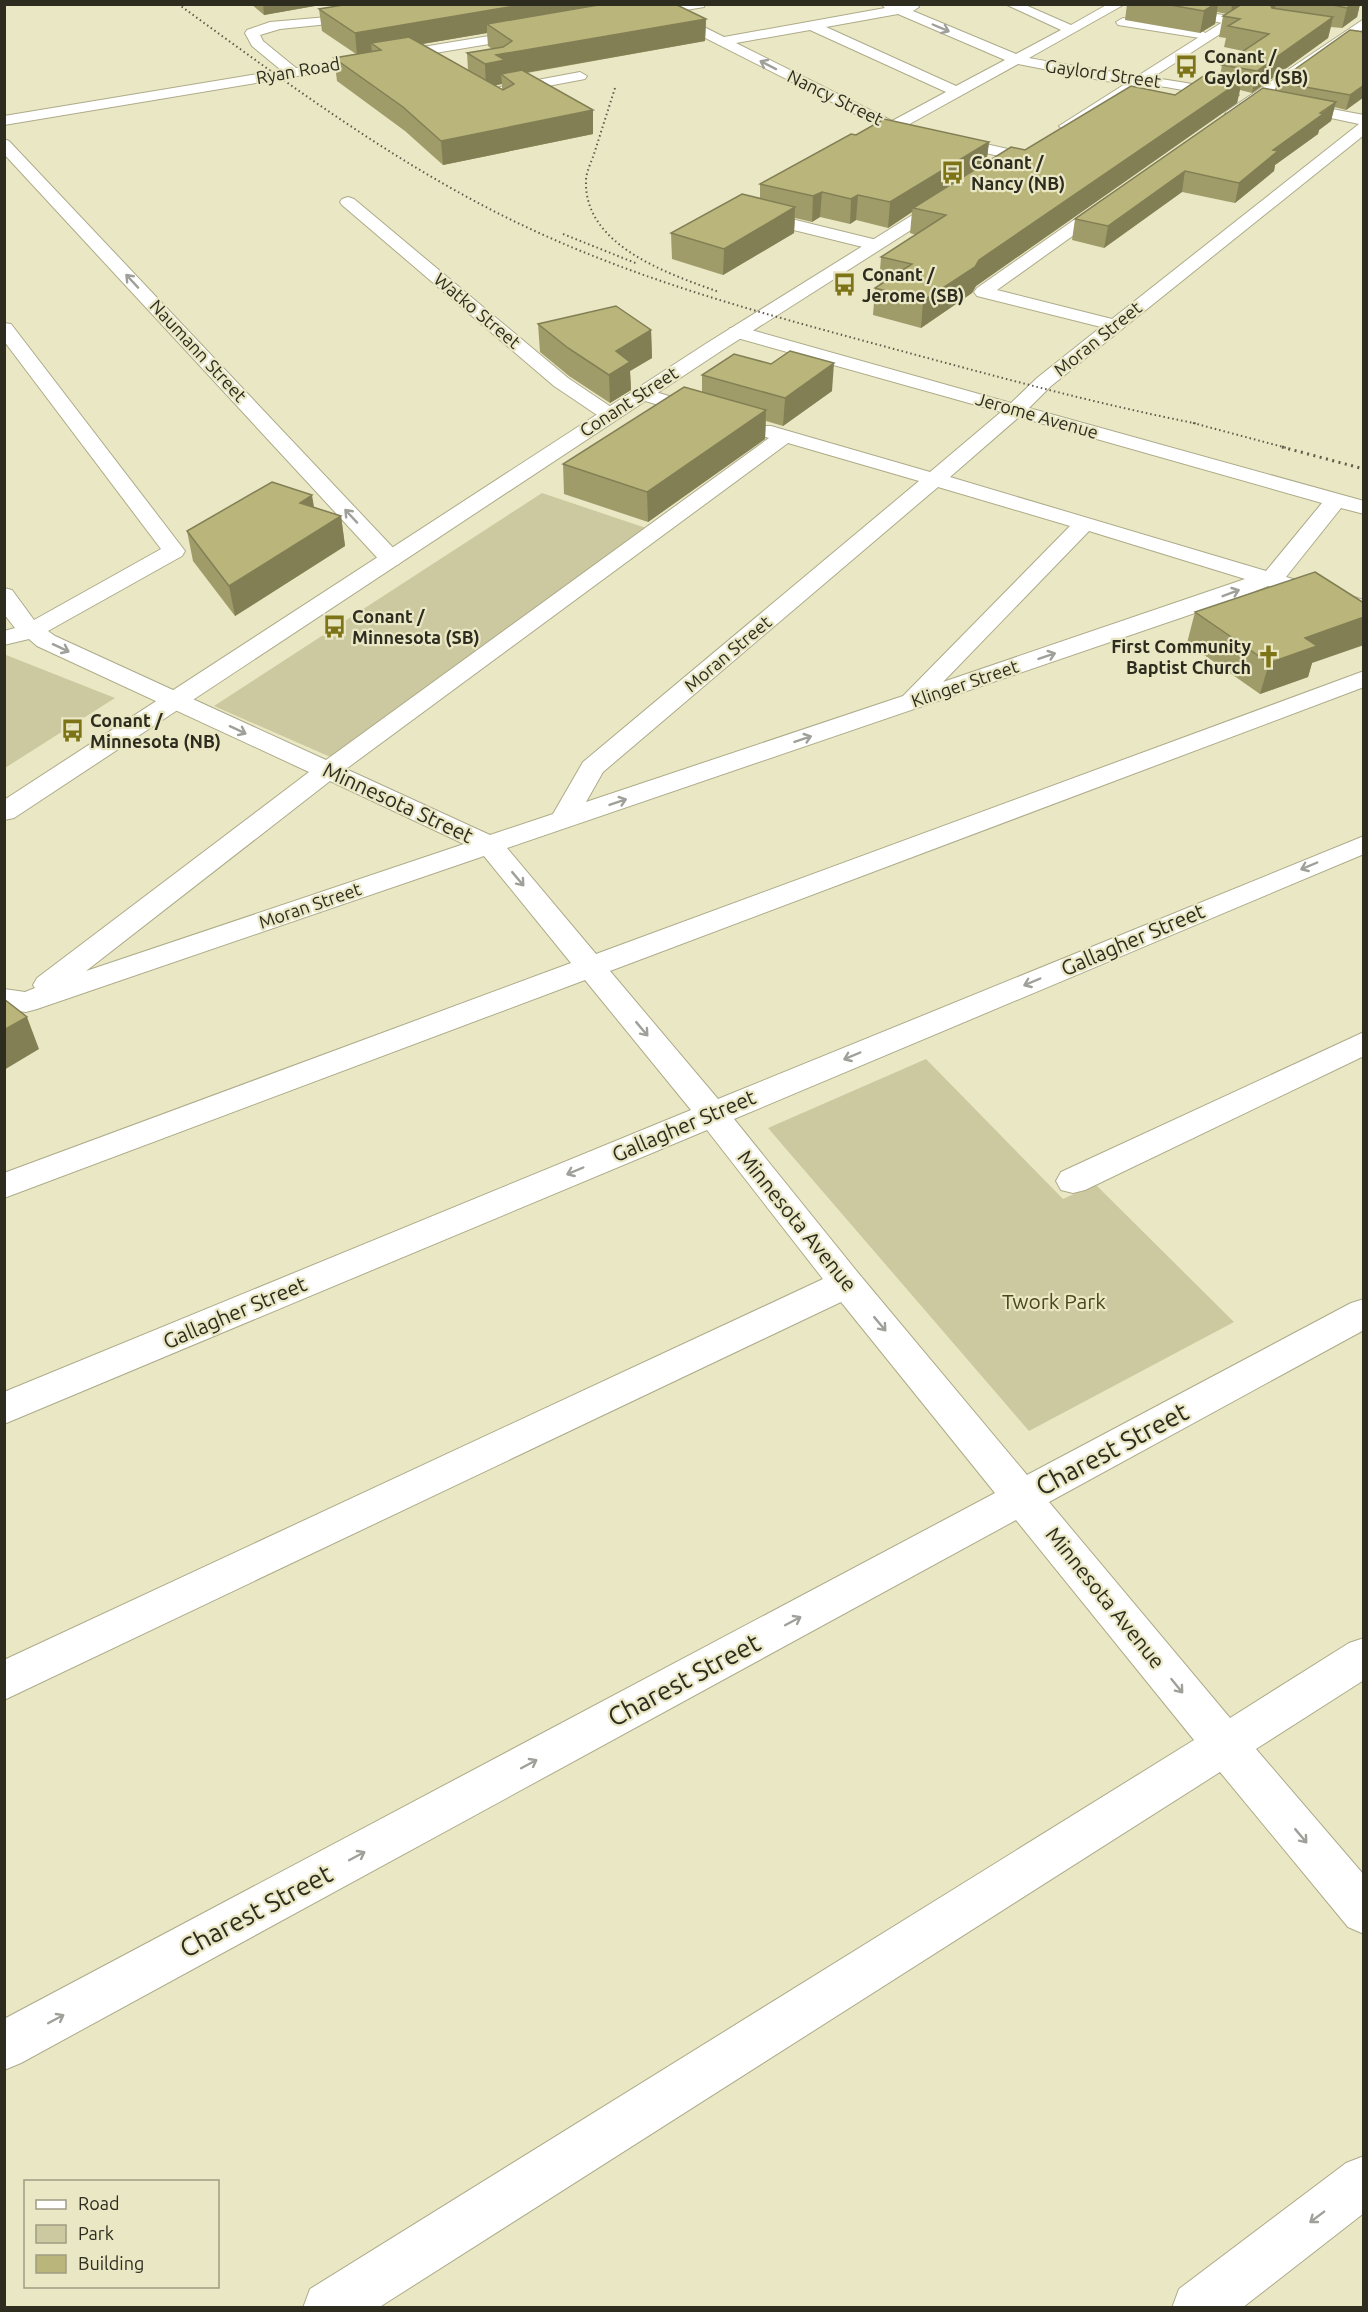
<svg xmlns="http://www.w3.org/2000/svg" width="1368" height="2312" font-family="Ubuntu,sans-serif">
<style>
.green{fill:#ccc9a0}
.lines{fill:none;stroke-linecap:round;stroke-linejoin:round}
.minor-casing{stroke:#adab89;stroke-width:2}
.major-casing{stroke:#adab89;stroke-width:2}
.minor{fill:#fff;fill-rule:evenodd}
.major{fill:#fff;fill-rule:evenodd}
.rail-far1{stroke:#5e5c4a;stroke-width:2;stroke-dasharray:1.5 3;stroke-linecap:butt}
.rail{stroke:#5e5c4a;stroke-width:3;stroke-dasharray:2 4.5;stroke-linecap:butt}
.wall{fill:#a09c69;fill-rule:evenodd}
.shaded-wall{fill:#827f55}
.building{fill:#bab57a;stroke:#827f55;stroke-width:1.5}
.oneway{stroke:#a0a09a}
.labels{text-anchor:middle;stroke-width:4.5;stroke-linejoin:round;paint-order:stroke}
.far-poi-label{font-size:18px;font-weight:bold;fill:#2d2c1f;stroke:#eae7c4;text-anchor:start}
.far-street-label{font-size:18px;fill:#2d2c1f;stroke:#eae7c4}
.street-label{font-size:21px;fill:#2d2c1f;stroke:#eae7c4}
.park-label{font-size:21px;fill:#4b4719;stroke:#eae7c4}
.near-street-label{font-size:26px;fill:#2d2c1f;stroke:#eae7c4}
</style>
<rect width="100%" height="100%" fill="#eae7c4"/>
<path class="green" d="M542,493L655,531L335,759L214,706Z
M5,655H6L115,698L5,768Z
M926,1059L1063,1199L1095,1184L1234,1322L1029,1431L768,1128Z"/>
<g class="lines">
<defs>
<path id="minor" d="M385,4H405L387,12L348,22L280,29L260,35L263,41L296,68L531,29L538,33L531,37L4,125V116L281,70L252,46L245,33L247,30L270,22L339,16Z
M674,4H705L704,7L674,12L724,37L885,8L881,4H917L919,7L913,11L1016,54L1061,30L1005,4H1023L1071,25L1108,4H1125L1029,58C1097,71 1165,78 1232,91L1239,95L1232,99L1166,87L1105,81L1018,64L906,126L1026,153L1028,156L1020,161L887,130L660,15L638,19L631,15L638,11ZM898,14L1005,60L956,86L826,27ZM810,30L946,92L892,121L736,43Z
M1171,6L1234,17L1241,21L1234,25L1166,13L1164,10Z
M1123,18L1200,30L1207,34L1200,38L1118,25L1116,22Z
M1364,19V29L1237,117H1227L1225,114L1227,111Z
M580,72L587,76L585,79L500,95L493,91L500,87Z
M1289,101L1364,115V135L1051,386L1029,408L1364,501V514L1341,508L1286,577L1364,600V615L1268,586L1233,600L507,848L596,954L1364,671V687L610,971L718,1099L1364,836V854L734,1119L859,1274L1027,1475L1351,1303L1364,1299V1330L1049,1502L1230,1718L1349,1643L1364,1638V1680L1256,1749L1364,1875V1934L1348,1927L1220,1772L378,2308H303L310,2289L1194,1740L1016,1520L21,2063L4,2070V2019L995,1493L841,1302L4,1700V1660L823,1279L707,1130L4,1424V1392L691,1110L585,980L4,1198V1173L571,963L484,856L37,1009L26,1012L4,1009V989L25,992L35,988L33,985L37,978L309,772L37,646L29,639L4,645V631L15,628L4,614V588L12,590L34,620L161,549L4,341V323L11,324L185,551L182,556L48,631L55,636L326,760L769,438L757,434L754,430L757,426H771L930,472L1001,412L730,336L728,332L730,328H744L1011,403L1037,378L1101,327L977,296L974,292L977,288L1104,199L1110,197L1118,202L1116,205L997,290L1112,319L1359,124L1284,108L1282,105ZM1019,417L1322,503L1266,571L950,477ZM788,443L919,481L583,762L553,814L490,835L346,769ZM938,487L1070,526L903,696L586,802L603,772ZM1089,531L1245,579L943,682ZM330,781L464,844L86,971Z
M4,139L9,141L399,554L402,559L399,564L391,566L383,564L4,154Z
M348,197L354,199L568,378L617,411L620,415L617,419H603L554,386L342,205L340,202L342,199Z
M751,209L881,241L884,245L881,249L875,250L745,218L743,214L745,210Z
M642,388L713,409L716,413L713,417L706,419L635,398L632,394L635,390Z
M1364,1032V1056L1085,1190L1073,1193L1061,1190L1056,1181L1061,1172Z
M1364,2156V2213L1242,2308H1172L1179,2289L1346,2163Z"/>
<path id="major" d="M1251,4H1267L1072,129H1062L1059,126Z
M949,194L957,199L955,202L721,351L14,818L4,820V800L707,343L943,196Z"/>
</defs>
<use href="#minor" class="minor-casing"/>
<use href="#major" class="major-casing"/>
<use href="#minor" class="minor"/>
<use href="#major" class="major"/>
<path class="rail-far1" d="M178,4C276,75 374,148 482,205C615,275 750,310 894,349C995,376 1096,404 1199,424
M615,88C608,110 601,132 594,154C591,163 586,172 586,181C584,246 669,274 719,292
M563,234L638,264
M1193,423L1287,448"/>
<path class="rail" d="M1282,447L1364,469"/>
</g>
<path class="wall" d="M251,4H326L264,15Z
M1127,4H1360L1357,17L1342,28L1331,27L1328,38L1252,93L1240,90L1237,103L976,286L972,293L921,328L873,315L875,288L882,284L879,283L881,257L916,235L910,233L912,212L888,228L856,220L850,224L820,217L812,222L795,218L794,233L723,275L672,259L671,233L760,199V184L856,135L989,142L986,162L1025,150L1175,95L1220,76L1222,65L1243,51L1224,47L1226,38L1219,37L1223,16L1227,14L1217,12L1215,24L1200,33L1125,20Z
M319,9L706,19L705,41L527,73L593,134L443,165L405,131L337,81L334,58L356,54L322,31ZM487,33L488,46L492,49L467,53L468,70L422,44ZM502,84V90L494,85Z
M1364,32V97L1346,110L1334,107L1331,121L1319,130L1318,134L1275,165L1274,171L1235,203L1182,192L1104,248L1072,240L1075,219L1275,90L1277,82Z
M538,324L651,330L652,358L630,371L631,390L610,403L569,376L540,352Z
M702,375L832,391L783,426L766,421L765,439L648,522L564,494L563,464L702,392Z
M314,507L341,516L345,546L235,616L193,561L187,531Z
M1195,612L1312,663L1308,677L1260,694L1187,643Z"/>
<path class="shaded-wall" d="M263,4H326L264,15Z
M527,4H657L487,24V33L381,51L371,43L372,53L357,55L355,33Z
M1215,4H1218L1215,24L1200,33L1204,11Z
M1232,4H1246L1231,14Z
M1268,4H1276L1273,17Z
M1351,4H1360L1357,17L1342,28L1347,8Z
M1333,17L1328,38L1252,93L1257,71Z
M706,19L705,41L506,76L501,74L502,84L486,87L485,64L496,55Z
M1242,80L1237,103L976,286L972,293L921,328L923,301L979,260Z
M1364,85V97L1346,110L1350,95Z
M1336,102L1331,121L1319,130L1318,134L1275,165L1274,171L1235,203L1239,183L1273,150Z
M593,110V134L443,165L441,141Z
M989,142L986,167L913,208L912,212L888,228L890,202Z
M1185,171L1182,192L1104,248L1108,226Z
M822,192L820,217L812,222L813,196Z
M858,195L856,220L850,224L851,199Z
M795,207L794,233L723,275L724,249Z
M651,330L652,358L630,371L631,390L610,403L609,375L616,351Z
M834,363L832,391L783,426L785,398Z
M766,410L765,439L648,522L647,492Z
M312,495L317,525L300,503Z
M341,516L345,546L235,616L229,586Z
M1364,617V645L1312,663L1308,677L1260,694L1269,663L1305,638Z
M27,1017L39,1049L4,1070V1030Z"/>
<path class="building" d="M349,4H527L355,33L319,9Z
M604,4H675L706,19L496,55L505,60L485,64L467,53L503,47L512,41L487,24Z
M1164,4H1215L1204,11Z
M1242,4H1270L1272,8L1333,17L1257,71L1222,65L1269,34L1228,26L1240,19L1223,16Z
M1327,4H1351L1347,8Z
M1350,30L1364,32V85L1350,95L1277,82Z
M409,37L503,90L514,84L501,74L522,70L593,110L441,141L403,107L334,58L381,50L371,43Z
M1208,73L1242,80L979,260L975,267L923,301L875,288L912,264L881,257L946,215L913,208L1011,147L1025,150L1131,86L1175,95Z
M1263,88L1336,102L1320,113L1323,114L1273,150L1278,151L1239,183L1185,171L1108,226L1075,219Z
M884,119L989,142L890,202L858,195L851,199L822,192L813,196L760,184L851,134L856,135Z
M742,194L795,207L724,249L671,233Z
M616,306L651,330L616,351L630,362L609,375L568,348L538,324Z
M790,351L834,363L785,398L702,375L734,354L771,364Z
M684,387L766,410L647,492L563,464Z
M272,482L312,495L300,503L341,516L229,586L187,531Z
M1315,572L1364,603V617L1305,638L1317,646L1269,663L1195,612Z
M4,999L27,1017L4,1030Z"/>
<defs><path id="oneway-shaft" d="M-6 0H5M1.5-3L5.5 0L1.5 3" fill="none" stroke-width="1.6" stroke-linecap="round" stroke-linejoin="round" transform="scale(1.5)"/></defs>
<g class="oneway">
<use href="#oneway-shaft" transform="translate(941 28) rotate(23)"/>
<use href="#oneway-shaft" transform="translate(768 65) rotate(-153)"/>
<use href="#oneway-shaft" transform="translate(132 281) rotate(-133)"/>
<use href="#oneway-shaft" transform="translate(351 516) rotate(-133)"/>
<use href="#oneway-shaft" transform="translate(1231 593) rotate(-21)"/>
<use href="#oneway-shaft" transform="translate(61 648) rotate(25)"/>
<use href="#oneway-shaft" transform="translate(1047 656) rotate(-19)"/>
<use href="#oneway-shaft" transform="translate(238 730) rotate(25)"/>
<use href="#oneway-shaft" transform="translate(803 739) rotate(-19)"/>
<use href="#oneway-shaft" transform="translate(618 802) rotate(-19)"/>
<use href="#oneway-shaft" transform="translate(1309 866) rotate(157)"/>
<use href="#oneway-shaft" transform="translate(518 879) rotate(50)"/>
<use href="#oneway-shaft" transform="translate(1032 982) rotate(157)"/>
<use href="#oneway-shaft" transform="translate(642 1029) rotate(50)"/>
<use href="#oneway-shaft" transform="translate(852 1056) rotate(157)"/>
<use href="#oneway-shaft" transform="translate(575 1171) rotate(157)"/>
<use href="#oneway-shaft" transform="translate(880 1324) rotate(50)"/>
<use href="#oneway-shaft" transform="translate(793 1621) rotate(-28)"/>
<use href="#oneway-shaft" transform="translate(1177 1686) rotate(51)"/>
<use href="#oneway-shaft" transform="translate(529 1764) rotate(-28)"/>
<use href="#oneway-shaft" transform="translate(1301 1836) rotate(50)"/>
<use href="#oneway-shaft" transform="translate(357 1856) rotate(-28)"/>
<use href="#oneway-shaft" transform="translate(56 2019) rotate(-28)"/>
<use href="#oneway-shaft" transform="translate(1317 2217) rotate(143)"/>
</g>
<defs>
<symbol id="bus-bare" viewBox="-9 -9 18 18"><path d="M-5-6H5V4H4V6H2V4H-2V6H-4V4H-5ZM-3.5-4V0h7V-4ZM-3.5 1.2v1.5H-2V1.2ZM2 1.2v1.5H3.5V1.2Z" fill="#7d7417" stroke="#eae7c4" stroke-width="2.5" paint-order="stroke"/></symbol>
<symbol id="church-bare" viewBox="-9 -9 18 18"><path d="M-1.2-6h2.4v3.5h3.3v2.4h-3.3V6h-2.4V-.1h-3.3v-2.4h3.3Z" fill="#7d7417" stroke="#eae7c4" stroke-width="2.5" paint-order="stroke"/></symbol>
</defs>
<g fill-rule="evenodd">
<use href="#bus-bare" x="1170" y="50" width="33" height="33"/>
<use href="#bus-bare" x="936" y="156" width="33" height="33"/>
<use href="#bus-bare" x="828" y="268" width="33" height="33"/>
<use href="#bus-bare" x="318" y="610" width="33" height="33"/>
<use href="#church-bare" x="1252" y="640" width="33" height="33"/>
<use href="#bus-bare" x="56" y="714" width="33" height="33"/>
</g>
<g class="labels">
<g class="far-poi-label">
<text x="1204" y="63">Conant /<tspan x="1204" dy="21">Gaylord (SB)</tspan></text>
<text x="971" y="169">Conant /<tspan x="971" dy="21">Nancy (NB)</tspan></text>
<text x="862" y="281">Conant /<tspan x="862" dy="21">Jerome (SB)</tspan></text>
<text x="352" y="623">Conant /<tspan x="352" dy="21">Minnesota (SB)</tspan></text>
<text x="1251" y="653" text-anchor="end">First Community<tspan x="1251" dy="21">Baptist Church</tspan></text>
<text x="90" y="727">Conant /<tspan x="90" dy="21">Minnesota (NB)</tspan></text>
</g>
<g class="far-street-label">
<text transform="translate(298 71) rotate(-10)" y="6">Ryan Road</text>
<text transform="translate(1103 74) rotate(8)" y="6">Gaylord Street</text>
<text transform="translate(835 98) rotate(26)" y="6">Nancy Street</text>
<text transform="translate(477 311) rotate(40)" y="6">Watko Street</text>
<text transform="translate(1098 339) rotate(-39)" y="6">Moran Street</text>
<text transform="translate(198 351) rotate(47)" y="6">Naumann Street</text>
<text transform="translate(629 402) rotate(-33)" y="6">Conant Street</text>
<text transform="translate(1037 416) rotate(16)" y="6">Jerome Avenue</text>
<text transform="translate(728 654) rotate(-40)" y="6">Moran Street</text>
<text transform="translate(965 684) rotate(-19)" y="6">Klinger Street</text>
<text transform="translate(310 906) rotate(-19)" y="6">Moran Street</text>
</g>
<g class="street-label">
<text transform="translate(398 803) rotate(25)" y="7">Minnesota Street</text>
<text transform="translate(1133 940) rotate(-23)" y="7">Gallagher Street</text>
<text transform="translate(684 1126) rotate(-23)" y="7">Gallagher Street</text>
<text transform="translate(797 1221) rotate(51)" y="7">Minnesota Avenue</text>
<text transform="translate(235 1313) rotate(-23)" y="7">Gallagher Street</text>
<text transform="translate(1105 1598) rotate(51)" y="7">Minnesota Avenue</text>
</g>
<g class="park-label">
<text x="1054" y="1309">Twork Park</text>
</g>
<g class="near-street-label">
<text transform="translate(1112 1449) rotate(-28)" y="9">Charest Street</text>
<text transform="translate(684 1680) rotate(-28)" y="9">Charest Street</text>
<text transform="translate(256 1911) rotate(-28)" y="9">Charest Street</text>
</g>
</g>
<rect width="1368" height="2312" fill="none" stroke="#2d2c1f" stroke-width="12"/>
<rect x="24" y="2180" width="195" height="108" fill="#eae7c4" stroke="#9e9c82" stroke-width="1.5"/>
<rect x="36" y="2200" width="30" height="9" fill="#ffffff" stroke="#9e9c82" stroke-width="1.5"/>
<text x="78" y="2210" font-size="18" fill="#2d2c1f">Road</text>
<rect x="36" y="2225" width="30" height="18" fill="#ccc9a0" stroke="#9e9c82" stroke-width="1.5"/>
<text x="78" y="2240" font-size="18" fill="#2d2c1f">Park</text>
<rect x="36" y="2255" width="30" height="18" fill="#bab57a" stroke="#9e9c82" stroke-width="1.5"/>
<text x="78" y="2270" font-size="18" fill="#2d2c1f">Building</text>
</svg>
